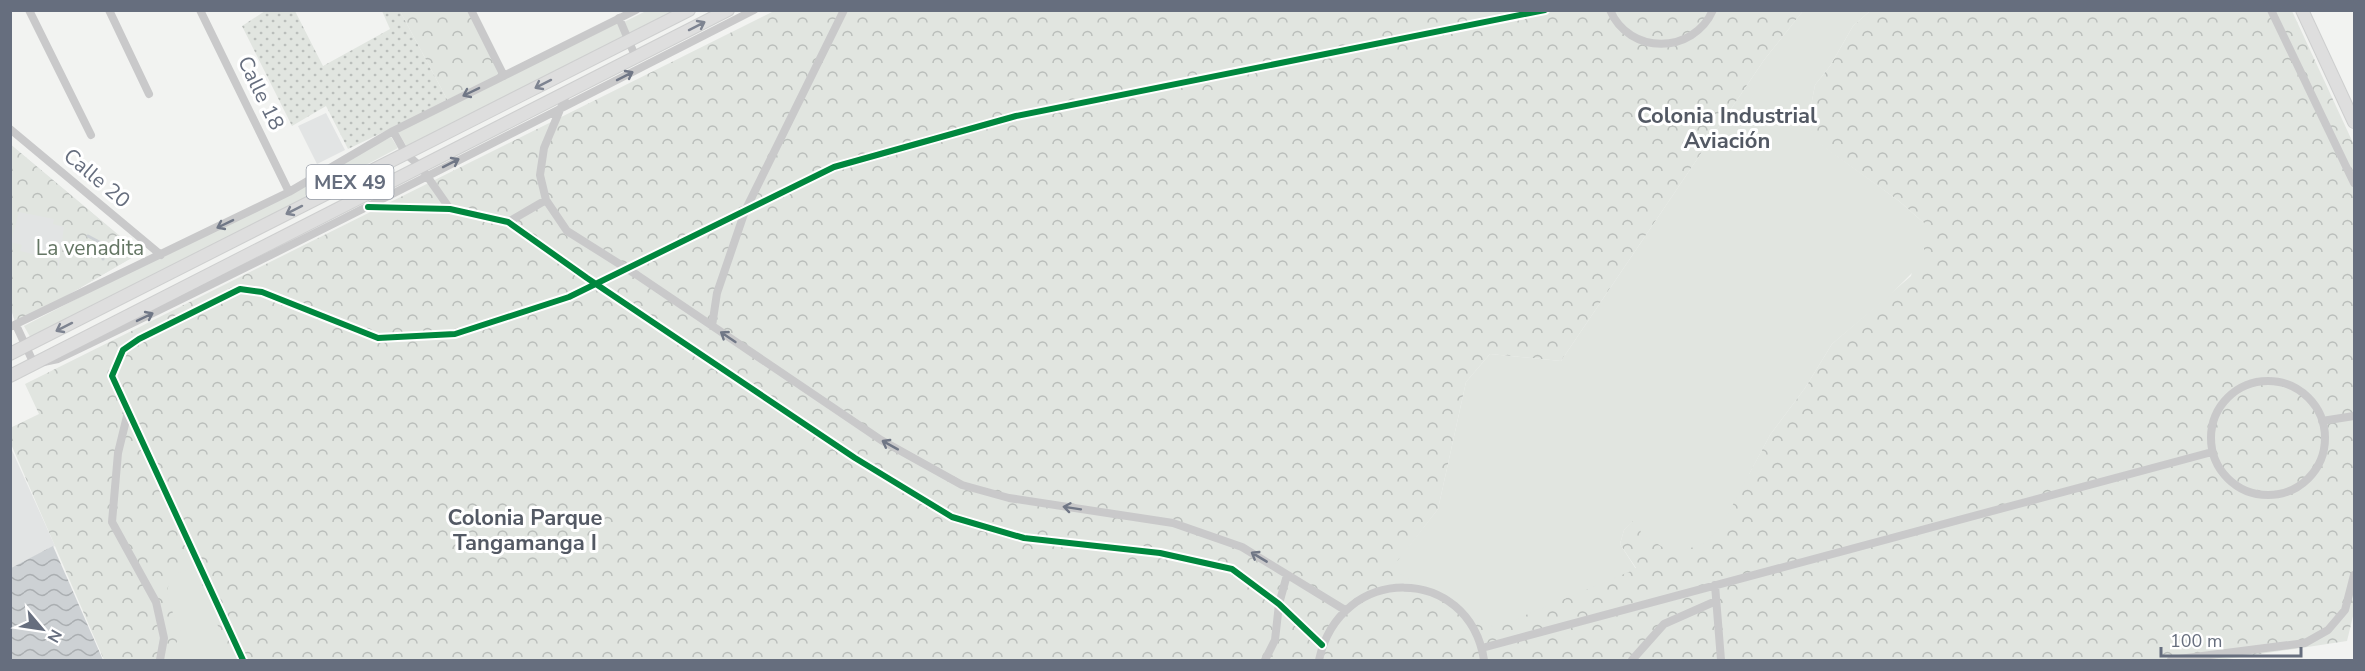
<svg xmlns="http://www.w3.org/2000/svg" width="2365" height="671" font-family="'Nunito Sans',sans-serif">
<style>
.built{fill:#e2e4e4}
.grass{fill:url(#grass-dots)}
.park{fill:url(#park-crowns);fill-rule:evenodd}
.garden{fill:#e1e5e0}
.water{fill:url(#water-waves)}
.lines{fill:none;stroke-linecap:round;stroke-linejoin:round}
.stream{stroke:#cdd1d4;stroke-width:3}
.secondary-casing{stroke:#cecfcf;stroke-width:14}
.primary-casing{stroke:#cecfcf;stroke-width:14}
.street{stroke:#c9c9ca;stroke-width:8}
.secondary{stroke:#dedede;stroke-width:12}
.primary{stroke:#dedede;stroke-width:12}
.cycleway-casing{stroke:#fff;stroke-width:10}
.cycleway{stroke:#00873e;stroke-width:6}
.oneway{stroke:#7e8491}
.oneway2{stroke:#707786}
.labels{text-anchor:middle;stroke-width:6;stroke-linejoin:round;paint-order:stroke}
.shield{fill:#fff;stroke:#949aa5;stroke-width:1.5}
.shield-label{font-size:20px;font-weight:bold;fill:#666e7e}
.street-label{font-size:21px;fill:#666e7e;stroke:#fff}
.park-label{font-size:21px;fill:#647664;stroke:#fff}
.neighbourhood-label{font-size:22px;font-weight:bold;fill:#535964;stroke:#fff}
</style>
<defs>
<pattern id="grass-dots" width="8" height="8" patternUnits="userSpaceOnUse" patternTransform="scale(1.5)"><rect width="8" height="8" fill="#e1e5e0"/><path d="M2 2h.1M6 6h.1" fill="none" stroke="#babebb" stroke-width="1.8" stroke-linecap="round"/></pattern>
<pattern id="park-crowns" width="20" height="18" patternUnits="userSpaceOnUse" patternTransform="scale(1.5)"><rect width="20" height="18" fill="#e1e5e0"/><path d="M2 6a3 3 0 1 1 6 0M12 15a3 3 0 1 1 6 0" fill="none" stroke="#babebb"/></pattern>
<pattern id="water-waves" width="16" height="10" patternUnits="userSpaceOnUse" patternTransform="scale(1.5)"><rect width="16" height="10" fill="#cdd1d4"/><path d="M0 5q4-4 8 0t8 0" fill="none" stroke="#aaaeb1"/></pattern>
</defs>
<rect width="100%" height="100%" fill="#f2f3f1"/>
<path class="built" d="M326,113L345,150L317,164L298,126Z
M10,144L140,253L16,325L10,305Z
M10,446L55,546L11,568H10Z"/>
<path class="grass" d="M265,11H295L323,66L390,29L382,11H400L448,101L348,149L326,106L292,126L242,26Z"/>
<path class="park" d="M400,11H470L501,74L448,101Z
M774,11H1803L1764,60L1561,361L1490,354L1466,382L1438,509L1392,569L1636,568L1620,544L1624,530L1637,516L1749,474L1770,435L1805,388L1832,344L1911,276L1924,223L1899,201L1814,140L1808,122L1815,85L1830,66L1853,26L1870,11H2292L2354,145V612L2347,641L2220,660H104L11,444L10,428L39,414L25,384Z
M10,144L140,253L16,325L10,305ZM19,212L54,219L53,224L64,227L57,277L58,260L20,251L22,245L11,242Z"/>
<path class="garden" d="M646,11H677L630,35L624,22Z
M1803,11H1870L1853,26L1830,66L1815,85L1808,122L1815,140L1899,201L1924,223V261L1889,296L1832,344L1805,388L1770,435L1722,525L1705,543L1673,554L1641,533L1637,517L1624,530L1620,544L1636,569L1495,628L1391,569L1438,509L1466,382L1490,354L1561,361L1764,60Z
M620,21L624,38L407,147L398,132Z
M391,137L398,148L33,342L24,326Z
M195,566L231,660H172L170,654L182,633C176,618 159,592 173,577C178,572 189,569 195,566Z"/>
<path class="water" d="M53,546L103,660H11V568Z"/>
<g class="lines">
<path class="stream" d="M88,236L101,243L103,259"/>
<defs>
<path id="secondary" d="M2302,10L2354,122"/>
<path id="primary" d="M10,354L689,10
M10,376L728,10"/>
</defs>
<use href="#secondary" class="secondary-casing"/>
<use href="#primary" class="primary-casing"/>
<path class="street" d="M29,10L91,135
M109,10L149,94
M200,10L289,192
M471,10L504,76
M1610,10C1629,55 1693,55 1713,10
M2271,10L2354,183
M619,18L636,58
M567,93L544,148L540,175L546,200L567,231L637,275L881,440L962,485L1009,498L1173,523L1242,547L1345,610
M10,129L161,255
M393,131L406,154L420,166L450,209
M368,207L450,209L508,222L587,278L855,458L952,517L1024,538L1160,553L1232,569L1279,604L1322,645
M508,222L546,200
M16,325L34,364L58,359C292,247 522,128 754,10
M712,326L717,293L745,211L844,10
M10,327L289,192L393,131L636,10
M2211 438a57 57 0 1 1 114 0a57 57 0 1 1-114 0Z
M128,412L118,453L112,522L156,602L164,638L160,660
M2322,421L2354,416
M1715,585L1721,660
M1482,648L2212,452
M243,660L112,376L123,350L139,339L240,289L262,292L378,338L455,334L569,297L834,167L1016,116L1545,10
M1265,660L1275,640L1279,604L1287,575
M1319,660C1340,563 1469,564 1484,660
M1632,660L1664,624L1716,601
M2171,660L2305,643L2328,630L2345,610L2354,575"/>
<use href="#secondary" class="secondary"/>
<use href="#primary" class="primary"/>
<defs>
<path id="cycleway" d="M368,207L450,209L508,222L587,278L855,458L952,517L1024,538L1160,553L1232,569L1279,604L1322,645
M243,660L112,376L123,350L139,339L240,289L262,292L378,338L455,334L569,297L834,167L1016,116L1545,10"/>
</defs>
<use href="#cycleway" class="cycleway-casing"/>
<use href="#cycleway" class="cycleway"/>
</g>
<defs><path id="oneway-shaft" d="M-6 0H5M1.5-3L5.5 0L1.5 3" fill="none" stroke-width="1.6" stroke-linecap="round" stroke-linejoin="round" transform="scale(1.5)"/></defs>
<g class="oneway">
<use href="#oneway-shaft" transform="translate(697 26) rotate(-27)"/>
<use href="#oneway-shaft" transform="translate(543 84) rotate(153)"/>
<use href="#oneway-shaft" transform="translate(294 210) rotate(153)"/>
<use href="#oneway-shaft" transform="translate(64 327) rotate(153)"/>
</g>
<g class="oneway2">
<use href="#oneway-shaft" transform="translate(625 76) rotate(-27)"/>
<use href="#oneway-shaft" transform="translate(471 92) rotate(154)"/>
<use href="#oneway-shaft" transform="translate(451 163) rotate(-27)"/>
<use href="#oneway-shaft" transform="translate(225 224) rotate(154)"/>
<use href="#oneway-shaft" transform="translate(145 317) rotate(-26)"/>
<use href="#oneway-shaft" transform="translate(728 337) rotate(-146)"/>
<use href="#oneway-shaft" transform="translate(890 445) rotate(-151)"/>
<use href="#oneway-shaft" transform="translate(1072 508) rotate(-171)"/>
<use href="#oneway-shaft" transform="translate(1259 557) rotate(-149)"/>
</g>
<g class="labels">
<rect class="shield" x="306.5" y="165" width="87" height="34" rx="4.5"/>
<g class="shield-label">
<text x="350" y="189">MEX 49</text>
</g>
<g class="street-label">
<text transform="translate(261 93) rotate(64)" y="7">Calle 18</text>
<text transform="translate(97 178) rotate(40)" y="7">Calle 20</text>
</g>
<g class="park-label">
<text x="90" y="255">La venadita</text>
</g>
<g class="neighbourhood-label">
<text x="1727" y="123">Colonia Industrial<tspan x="1727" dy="25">Aviación</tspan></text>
<text x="525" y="525">Colonia Parque<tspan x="525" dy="25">Tangamanga I</tspan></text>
</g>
</g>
<rect width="2365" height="671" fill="none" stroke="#666e7e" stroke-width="24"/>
<g transform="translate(42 629) rotate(119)" stroke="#ffffff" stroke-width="4.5" paint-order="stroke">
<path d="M0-4.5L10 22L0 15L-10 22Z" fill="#666e7e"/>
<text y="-9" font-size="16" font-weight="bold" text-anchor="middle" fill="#666e7e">N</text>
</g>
<path d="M2161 647v9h140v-9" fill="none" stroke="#666e7e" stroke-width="3"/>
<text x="2170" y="647" font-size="18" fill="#666e7e" stroke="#ffffff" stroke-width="4.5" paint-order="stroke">100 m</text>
</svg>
